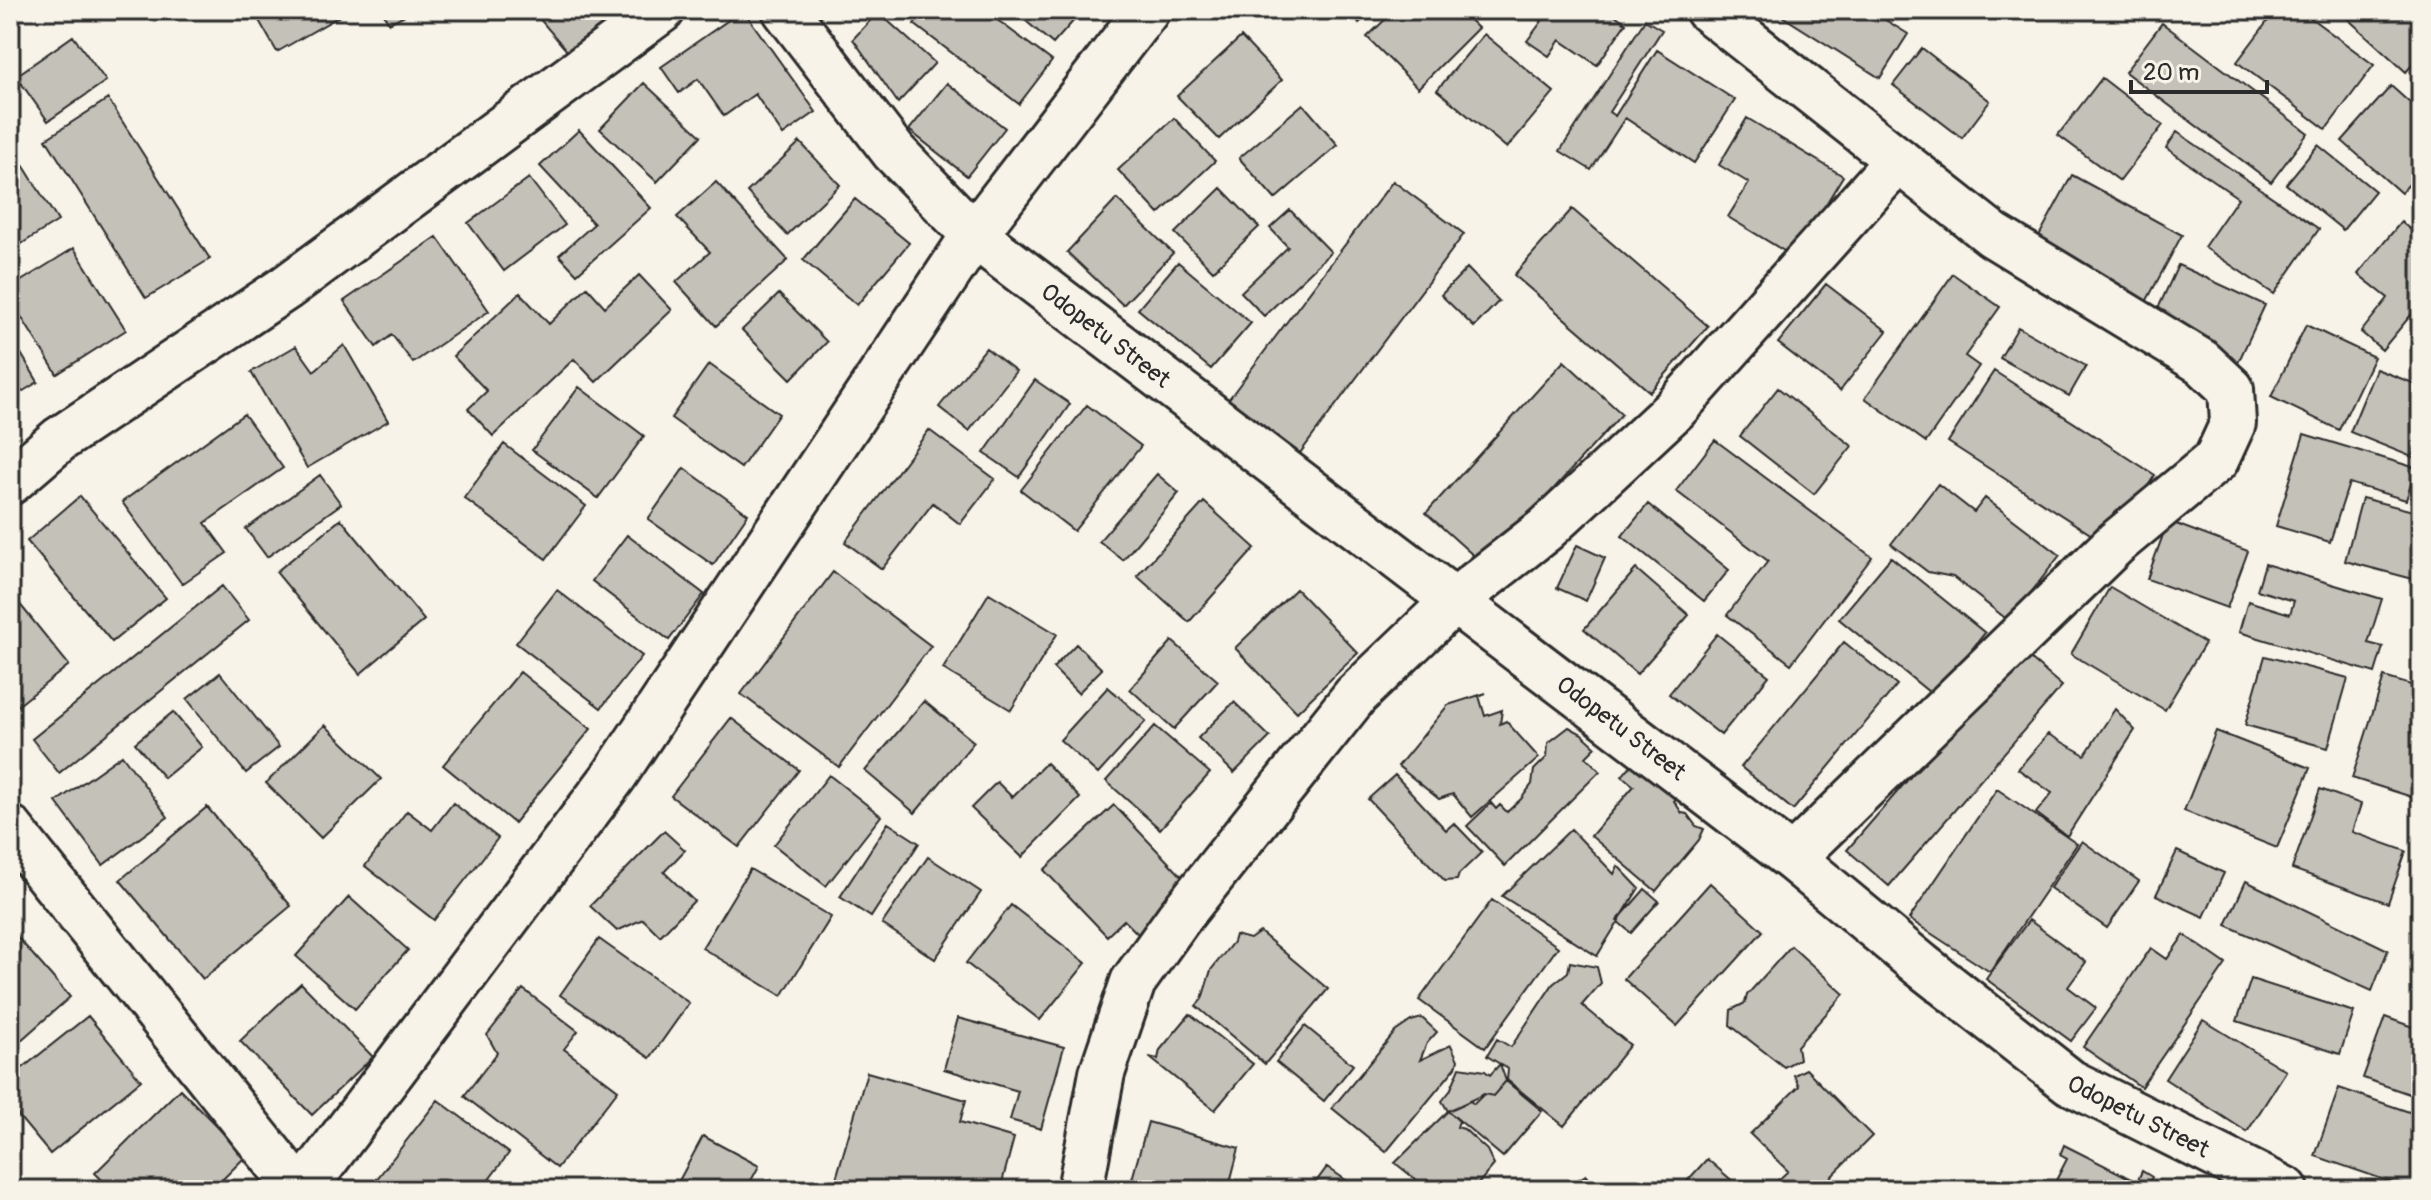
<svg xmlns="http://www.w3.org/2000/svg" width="2431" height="1200" font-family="Pangolin,sans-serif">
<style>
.building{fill:#c4c1b9;stroke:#2b2b2b;stroke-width:2}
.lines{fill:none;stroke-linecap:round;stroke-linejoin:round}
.minor-casing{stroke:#2b2b2b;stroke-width:50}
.minor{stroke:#f7f3e8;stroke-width:44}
.labels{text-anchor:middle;stroke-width:7;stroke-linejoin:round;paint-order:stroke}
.street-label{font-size:24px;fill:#2b2b2b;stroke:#f7f3e8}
</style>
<rect width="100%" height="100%" fill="#f7f3e8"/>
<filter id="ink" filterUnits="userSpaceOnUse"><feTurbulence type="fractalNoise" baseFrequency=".0125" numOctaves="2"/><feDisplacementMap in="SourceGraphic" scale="16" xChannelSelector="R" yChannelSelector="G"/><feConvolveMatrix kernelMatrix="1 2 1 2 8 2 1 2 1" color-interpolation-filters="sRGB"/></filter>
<g filter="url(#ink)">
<path class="building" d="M253,10H341L343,14L277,52Z
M381,10H415L389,23Z
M532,10H616L618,13L567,51Z
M743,10L816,112L783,135L755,94L724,116L698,79L679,93L661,67Z
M924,10H984L1052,61L1019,104L914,24Z
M1013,10H1083L1053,44Z
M1347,10H1373L1359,23Z
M1395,10H1459L1478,28L1418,88L1367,37Z
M1535,10H1608L1626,23L1597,65L1560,40L1549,56L1527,41L1542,21L1532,14Z
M1882,10L1879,16L1908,34L1880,78L1774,11Z
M2276,10H2300L2374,65L2326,129L2237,62Z
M2338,10H2421V55L2406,72Z
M878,12L935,63L898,103L853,39Z
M1645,20L1662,30L1609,112L1615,116L1657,50L1735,100L1694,163L1625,118L1591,170L1560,151Z
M2162,23L2308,133L2271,182L2125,72Z
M1484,34L1554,92L1507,148L1437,90Z
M73,36L106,81L48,121L16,76Z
M1241,37L1282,80L1219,139L1177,96Z
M1922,48L1990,101L1962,138L1893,85Z
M2102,78L2163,125L2120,181L2058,135Z
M644,83L701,136L657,182L600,129Z
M947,83L1005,128L967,176L909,130Z
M2391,86L2421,113V171L2401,193L2342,141Z
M108,99L210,259L146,298L46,139Z
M1303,104L1338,145L1275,199L1239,158Z
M1174,118L1215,161L1159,214L1118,170Z
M1747,118L1843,176L1794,257L1728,217L1749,183L1719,165Z
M579,130L651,208L577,274L559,255L594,224L540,166Z
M2177,132L2319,229L2274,294L2204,247L2238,198L2166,148Z
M800,142L840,185L787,235L747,192Z
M10,144L58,221L10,251Z
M2318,145L2375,191L2343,230L2286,184Z
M2072,175L2182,235L2139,315L2028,256Z
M529,178L565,225L504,271L468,223Z
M1393,181L1464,234L1300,453L1228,400Z
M716,182L788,260L716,326L676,282L710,252L677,217Z
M1221,188L1259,227L1213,271L1175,233Z
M855,199L909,243L857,305L803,260Z
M1117,199L1173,253L1123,305L1067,252Z
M1572,209L1708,326L1650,392L1514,275Z
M1290,210L1331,252L1264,316L1241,292L1288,247L1270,228Z
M2401,222L2421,238V303L2382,350L2361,332L2388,298L2358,274Z
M437,237L489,311L413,363L392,335L376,347L344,301Z
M74,248L126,330L57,374L10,299V288Z
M1178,262L1251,323L1211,369L1138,309Z
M2178,265L2265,305L2237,365L2150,326Z
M1467,268L1499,301L1474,327L1441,295Z
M1953,274L2000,307L1965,356L1979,366L1926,442L1865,398Z
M639,275L672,310L596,382L574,359L493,436L468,409L487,391L453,356L520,293L549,324L587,287L605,307Z
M1826,284L1887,331L1840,391L1778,343Z
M779,294L827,342L791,379L742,330Z
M2306,325L2374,357L2339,430L2271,397Z
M2018,327L2086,366L2069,396L2000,358Z
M10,335L38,382L10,399Z
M344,345L388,421L307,468L251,372L296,346L314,371Z
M986,348L1016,371L969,431L939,407Z
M1564,361L1622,414L1484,565L1426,513Z
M709,364L779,414L741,468L671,418Z
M2376,369L2421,386V434L2412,457L2350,432Z
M1994,371L2155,475L2109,546L1948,442Z
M1035,380L1070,404L1019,477L984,453Z
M579,387L644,436L598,498L532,450Z
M1778,388L1852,446L1814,494L1740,436Z
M1087,405L1141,446L1074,531L1021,490Z
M244,414L283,468L205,523L227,553L182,584L122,502Z
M929,430L995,479L960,524L933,503L882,569L845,542Z
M2304,434L2416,468L2406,500L2349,483L2330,542L2276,526Z
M1715,440L1872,557L1791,664L1727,615L1768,561L1676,491Z
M504,444L586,506L546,559L464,498Z
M684,468L748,514L713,565L648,519Z
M1157,474L1179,493L1123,560L1099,541Z
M320,475L341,504L267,557L246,529Z
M1938,484L1974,512L1985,498L2060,555L2009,621L1953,577L1928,572L1891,544Z
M80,496L166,598L112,642L27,541Z
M2362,498L2421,513V550L2413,579L2345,561Z
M1204,502L1255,548L1189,622L1137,576Z
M1648,504L1729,570L1704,601L1622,536Z
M341,519L424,620L360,674L276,572Z
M2168,521L2248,551L2227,608L2147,579Z
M627,535L704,594L669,640L592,581Z
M1577,545L1605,558L1586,601L1557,588Z
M1891,557L1985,633L1934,696L1839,619Z
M2265,564L2382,599L2368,643L2383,647L2375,673L2239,632L2248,601L2290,614L2294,601L2257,590Z
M1636,569L1689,615L1637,674L1584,629Z
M833,572L931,646L839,767L741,694Z
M222,586L249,620L59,773L32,739Z
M2110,587L2205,643L2165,710L2071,654Z
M1296,589L1358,653L1297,712L1235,648Z
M557,590L642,656L601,708L516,643Z
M10,592L69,665L10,712Z
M989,593L1057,634L1011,710L943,669Z
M1717,634L1769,676L1721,735L1669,694Z
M1172,641L1218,681L1174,729L1130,689Z
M1844,642L1897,685L1793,810L1741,767Z
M1076,644L1102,669L1078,693L1053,668Z
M2020,650L2062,686L1889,886L1847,850Z
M2265,656L2348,678L2328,748L2245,725Z
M520,672L591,729L514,823L443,765Z
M220,673L279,747L246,773L187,699Z
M2384,677L2421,688V768L2412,797L2352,778Z
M1108,687L1146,721L1098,774L1060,740Z
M1486,693L1479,696L1485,716L1502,710L1500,724L1506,721L1539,758L1472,817L1453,794L1439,799L1398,766L1448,705Z
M924,701L974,742L915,813L865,771Z
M1234,702L1270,737L1234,773L1198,738Z
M2115,709L2135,730L2067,836L2036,813L2052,793L2018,769L2048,734L2085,755Z
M173,712L202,747L164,778L135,743Z
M731,718L799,770L739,847L671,796Z
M325,725L381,779L321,838L266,783Z
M1155,726L1210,773L1160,829L1106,781Z
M1569,727L1582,734L1596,747L1586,757L1600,771L1505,866L1467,826L1491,803L1496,809L1500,805L1507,812L1521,799L1532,784L1534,770L1547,757L1548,743Z
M2216,731L2310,768L2277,848L2184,811Z
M122,755L168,817L103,865L56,802Z
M1046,763L1080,798L1022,857L971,808L997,782L1012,797Z
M1632,764L1674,794V801L1682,813L1687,814L1696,826L1704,829L1699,840L1656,891L1591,836L1634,786L1622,776Z
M829,775L881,816L826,886L774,845Z
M1395,775L1446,830L1454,823L1482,852L1459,874L1457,880L1445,881L1368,799Z
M1997,789L2077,844L1990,972L1909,919Z
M2320,789L2361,804L2352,832L2406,851L2388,903L2292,869Z
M453,803L498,838L434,920L365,866L407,811L432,830Z
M1114,805L1191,886L1139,935L1124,920L1107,936L1044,870Z
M207,807L291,906L203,979L120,880Z
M888,823L919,843L871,917L840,897Z
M1571,829L1614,874L1618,866L1639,888L1597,956L1502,896Z
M664,831L685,850L664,872L694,901L660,936L643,919L617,931L590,906Z
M2082,841L2139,881L2107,928L2050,888Z
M2177,851L2224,873L2204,917L2156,895Z
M928,857L981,892L935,959L882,924Z
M750,869L831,917L782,996L702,948Z
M2246,881L2388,950L2372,991L2226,925Z
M1710,883L1763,931L1677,1026L1624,979Z
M1645,889L1659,901L1631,933L1617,921Z
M349,897L408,950L355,1009L296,956Z
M1492,900L1558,947L1485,1048L1419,1000Z
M1011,905L1086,963L1040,1020L966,963Z
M2029,920L2086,962L2068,987L2096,1008L2071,1041L1986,979Z
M12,931L70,997L11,1049L10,932Z
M1260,932L1328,989L1265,1064L1196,1006L1202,999L1211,970L1233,942L1235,935L1250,939Z
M2184,935L2226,964L2141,1087L2083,1047L2151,948L2167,959Z
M599,939L689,1003L650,1058L560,995Z
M1791,946L1844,994L1797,1046L1799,1059L1784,1067L1730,1025L1731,1010L1745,1003L1747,995Z
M1570,962L1597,967L1601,983L1582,1005L1630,1045L1564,1126L1507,1080L1508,1069L1487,1056L1497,1039L1511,1047L1553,984L1568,972Z
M2251,979L2354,1012L2340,1054L2237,1021Z
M301,983L373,1057L312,1115L240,1041Z
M523,989L578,1031L564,1049L618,1090L557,1168L464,1096L497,1053L487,1035Z
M1190,1014L1253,1064L1215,1110L1149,1057L1158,1059L1160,1050Z
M88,1016L141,1080L50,1154L10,1106V1078Z
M2385,1017L2421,1030V1098L2363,1078Z
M958,1018L1064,1047L1041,1129L1010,1120L1018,1091L944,1069Z
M1422,1018L1437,1032L1427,1043L1420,1060L1451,1045L1458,1060L1456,1067L1386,1152L1332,1108L1395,1032L1411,1021Z
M2203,1020L2286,1071L2247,1132L2165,1079Z
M1305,1026L1353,1065L1324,1101L1276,1062Z
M1500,1064L1506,1081L1493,1096L1484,1094L1448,1111L1442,1101L1450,1091L1460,1067L1485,1071L1490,1075Z
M1806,1069L1872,1136L1818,1190H1780L1774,1184L1788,1171L1750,1134L1799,1086L1794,1075Z
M867,1072L966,1100L960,1122L1014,1138L1000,1190L833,1189Z
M1506,1081L1542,1111L1503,1157L1448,1111L1470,1101L1474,1104L1484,1094L1493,1096Z
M2339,1088L2421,1116V1190H2414L2315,1156Z
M180,1089L246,1156L212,1190H112L95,1173Z
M438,1100L509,1153L481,1190H381L373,1184Z
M1448,1111L1459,1121L1457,1127L1464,1129L1487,1150L1494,1165L1473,1190H1429L1395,1163Z
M1148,1122L1239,1148L1228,1190H1129Z
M703,1136L759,1166L746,1190H674Z
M2064,1145L2137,1182L2142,1171L2152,1177L2145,1190H2051L2067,1159L2060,1155Z
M1707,1159L1743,1190H1679Z
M1327,1167L1360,1190H1310Z
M1586,1175L1591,1184L1580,1188L1581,1190H1561Z"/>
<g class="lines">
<defs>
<g id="minor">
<path id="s1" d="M785,10L894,152L974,235L1792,858L1921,965L2070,1082L2286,1190"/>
<path d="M1708,10L1993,235L2202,362L2231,389L2233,423L2216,460L2116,543L1792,858"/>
<path d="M10,482L60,439L287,287L662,10"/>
<path d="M10,828L299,1190"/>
<path d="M303,1190L614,776L974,235L1147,10"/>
<path d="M1080,1190L1102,1073L1133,982L1178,919L1355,696L1453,602L1545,530L1674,410L1898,160"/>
</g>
</defs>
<use href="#minor" class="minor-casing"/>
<use href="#minor" class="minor"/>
</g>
</g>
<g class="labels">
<g class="street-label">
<text dy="8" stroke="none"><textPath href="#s1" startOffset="460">Odopetu Street</textPath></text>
<text dy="8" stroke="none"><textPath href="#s1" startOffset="1108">Odopetu Street</textPath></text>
<text dy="8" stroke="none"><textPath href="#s1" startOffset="1756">Odopetu Street</textPath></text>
</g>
</g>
<rect width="2431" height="1200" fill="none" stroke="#f7f3e8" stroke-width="40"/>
<rect x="20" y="20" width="2391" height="1160" fill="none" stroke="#2b2b2b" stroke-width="3" filter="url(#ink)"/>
<path d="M2131 80v12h136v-12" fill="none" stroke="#2b2b2b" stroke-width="4"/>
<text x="2143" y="80" font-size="24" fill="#2b2b2b" stroke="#f7f3e8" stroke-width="6" paint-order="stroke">20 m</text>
</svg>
